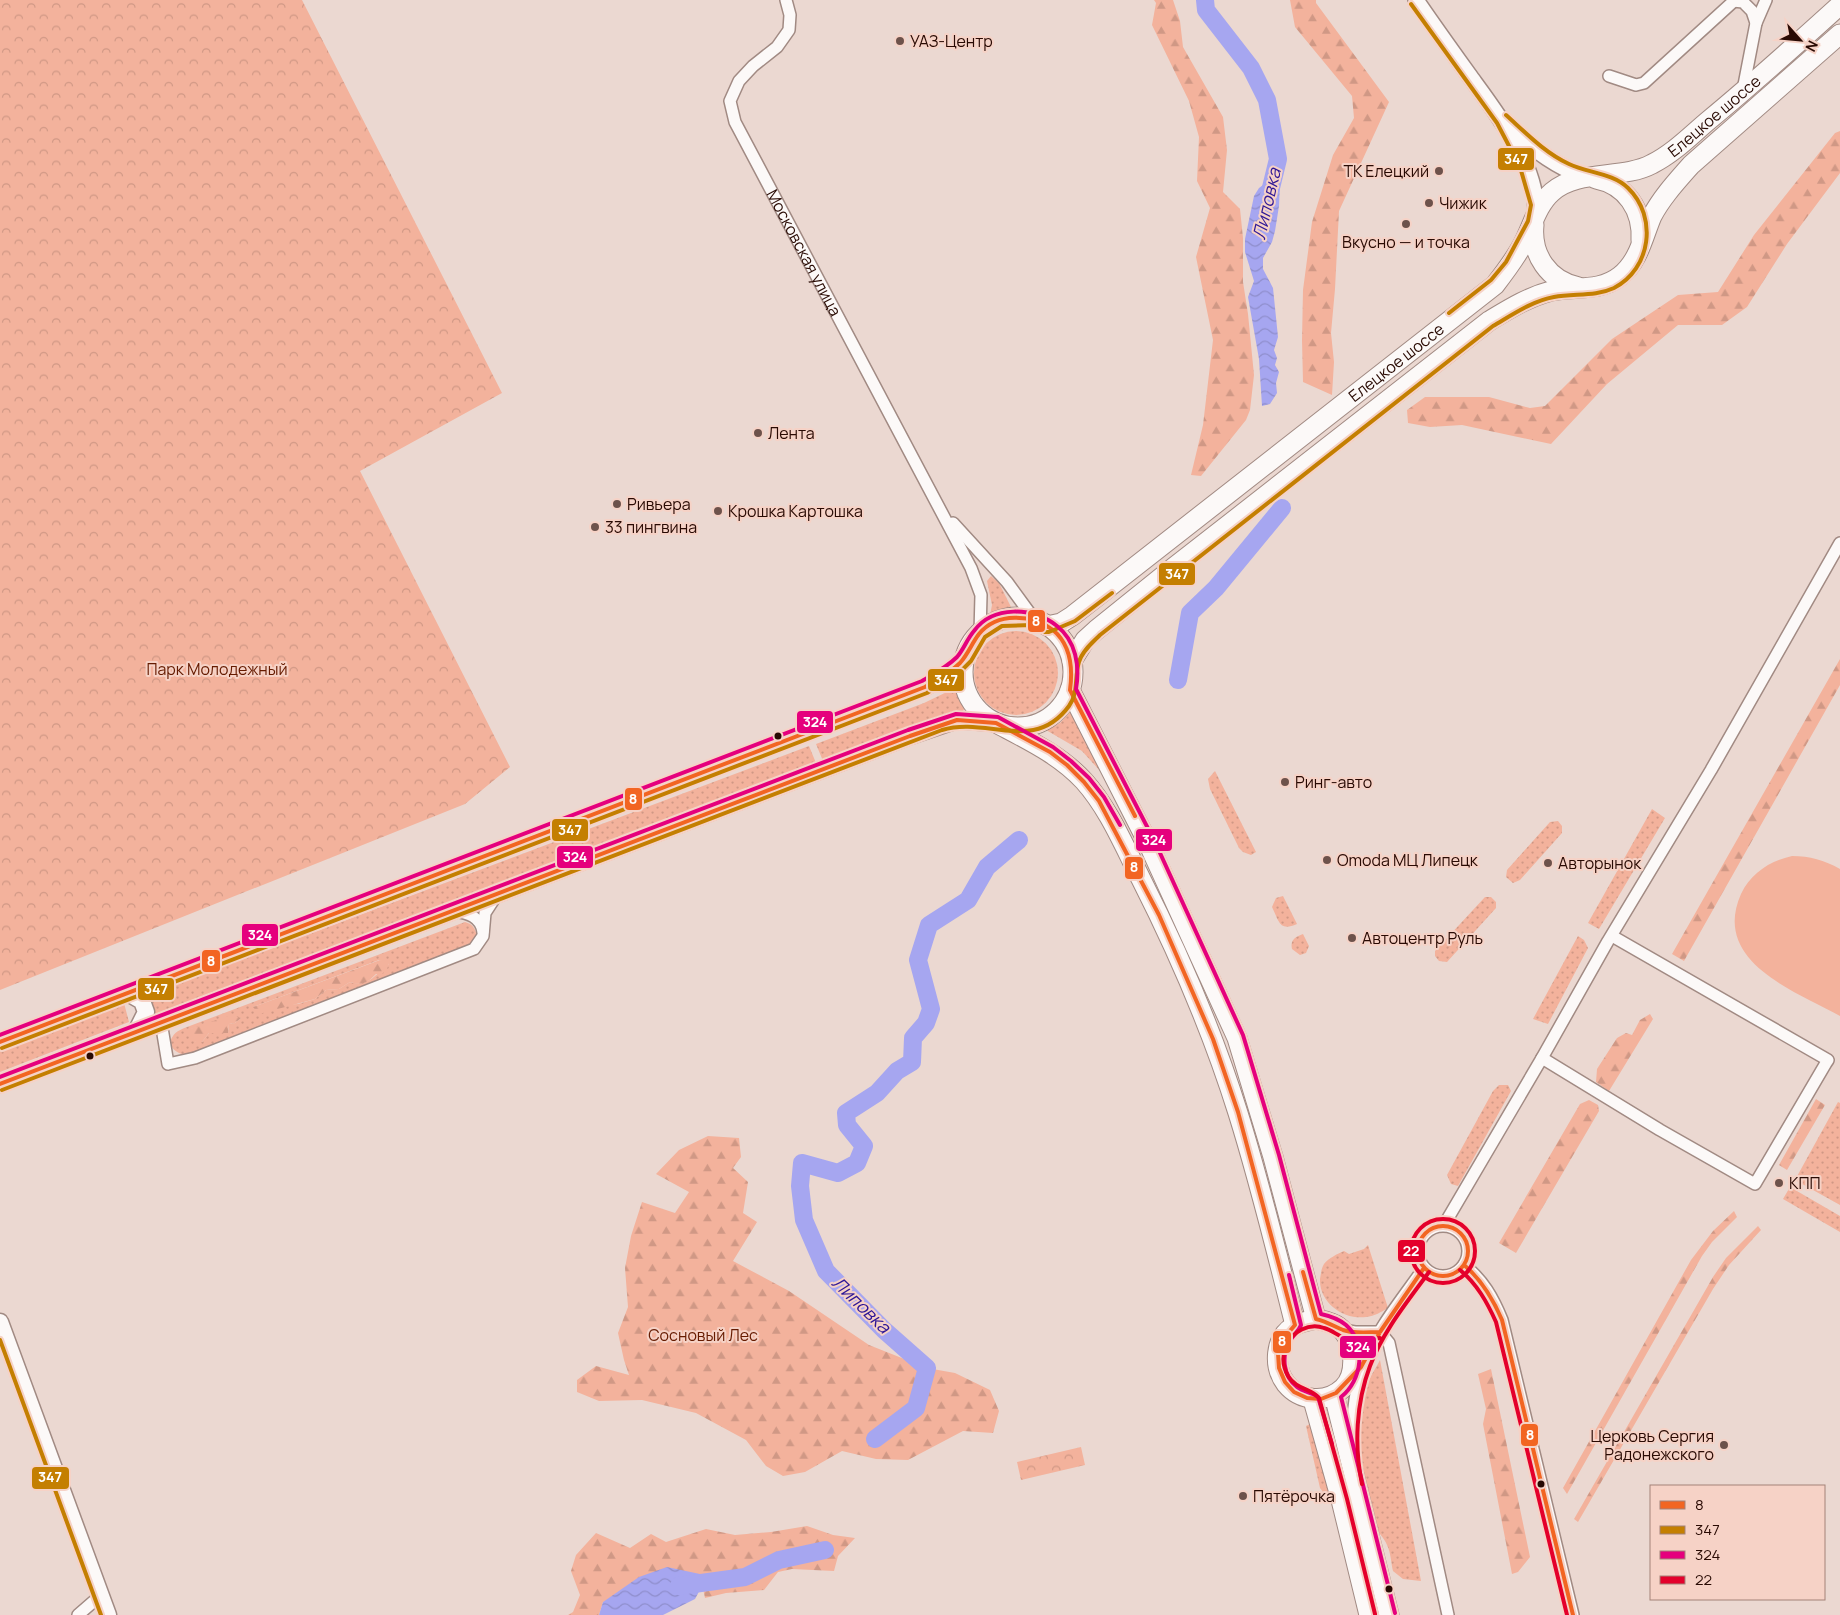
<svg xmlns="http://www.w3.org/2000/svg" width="1840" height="1615" font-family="Manrope,sans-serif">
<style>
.grass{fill:url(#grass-dots);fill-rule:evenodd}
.forest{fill:url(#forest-firs)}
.park{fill:url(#park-crowns)}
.garden{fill:#f3b29c}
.water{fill:url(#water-waves)}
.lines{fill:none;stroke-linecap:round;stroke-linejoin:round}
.river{stroke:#a6a6f0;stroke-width:18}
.minor-casing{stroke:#a18a83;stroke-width:14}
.tertiary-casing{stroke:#a18a83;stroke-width:18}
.secondary-casing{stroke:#a18a83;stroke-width:19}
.primary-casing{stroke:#a18a83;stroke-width:21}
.minor{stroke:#fcf9f8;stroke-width:11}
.tertiary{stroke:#fcf9f8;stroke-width:15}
.secondary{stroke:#fcf9f8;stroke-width:16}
.primary{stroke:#fcf9f8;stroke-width:19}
.bus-1-casing{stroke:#f6d2c6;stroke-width:8}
.bus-2-casing{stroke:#f6d2c6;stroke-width:8}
.bus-3-casing{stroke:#f6d2c6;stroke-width:8}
.bus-4-casing{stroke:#f6d2c6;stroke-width:8}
.bus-1{stroke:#f26522;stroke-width:4}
.bus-2{stroke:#c47f01;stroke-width:4}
.bus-3{stroke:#e5007d;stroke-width:4}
.bus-4{stroke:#e4002b;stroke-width:4}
.poi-dot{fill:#6d524b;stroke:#f6d2c6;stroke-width:2}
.bus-dot{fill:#290a03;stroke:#f6d2c6;stroke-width:2}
.labels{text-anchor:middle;stroke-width:4;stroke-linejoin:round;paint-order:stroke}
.poi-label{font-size:16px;fill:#290a03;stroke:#f6d2c6;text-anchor:start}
.street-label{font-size:16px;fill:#290a03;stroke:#f6d2c6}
.park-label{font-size:16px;fill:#661b00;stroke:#f6d2c6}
.water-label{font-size:18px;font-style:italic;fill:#2d1696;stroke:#f6d2c6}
.line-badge{stroke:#f6d2c6;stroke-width:2}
.badge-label{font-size:14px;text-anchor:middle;font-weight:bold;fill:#fff}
</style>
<defs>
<pattern id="grass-dots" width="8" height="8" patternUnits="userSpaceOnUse" patternTransform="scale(1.25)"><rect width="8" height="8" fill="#f3b29c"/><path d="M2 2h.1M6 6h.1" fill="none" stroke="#d09885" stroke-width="1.8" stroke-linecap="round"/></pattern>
<pattern id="forest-firs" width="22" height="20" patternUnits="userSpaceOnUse" patternTransform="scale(1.25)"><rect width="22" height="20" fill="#f3b29c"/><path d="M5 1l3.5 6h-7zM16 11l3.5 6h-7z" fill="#d09885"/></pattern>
<pattern id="park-crowns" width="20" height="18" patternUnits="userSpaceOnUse" patternTransform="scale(1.25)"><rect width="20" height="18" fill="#f3b29c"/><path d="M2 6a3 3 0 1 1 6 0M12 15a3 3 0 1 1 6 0" fill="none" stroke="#d09885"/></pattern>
<pattern id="water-waves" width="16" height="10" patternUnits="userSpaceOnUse" patternTransform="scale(1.25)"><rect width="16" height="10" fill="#a6a6f0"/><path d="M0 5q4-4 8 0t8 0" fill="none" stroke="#8f8ecc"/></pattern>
</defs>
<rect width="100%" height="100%" fill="#ebd8d1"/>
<path class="grass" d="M991,576L999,583L1014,613H1009L989,620L992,605L987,581Z
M974 673a42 42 0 1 1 84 0a42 42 0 1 1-84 0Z
M958,689L965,708L961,713L823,761L816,744L924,703L951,690Z
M1072,710L1110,782L1082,751L1046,730L1060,723Z
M809,746L816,763L155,1014L150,994Z
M1215,771L1256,852L1251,855L1243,852L1239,848L1210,789L1208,779Z
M1652,809L1665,818L1599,929L1588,923Z
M1558,821L1562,826V833L1520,880L1513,883L1506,877L1507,870L1550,822Z
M1283,896L1297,924C1279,932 1279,921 1272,907L1276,898Z
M1485,897H1491L1496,902V908L1447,962L1439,961L1435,956V951Z
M465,922C473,924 476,929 477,938L470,947L187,1055C178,1055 165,1046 173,1036C176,1031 182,1029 187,1027ZM379,960L389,964C375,974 369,988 350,982L339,989L326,990L315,999L298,1004L253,1007ZM241,1018L235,1023L229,1024L228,1033H209L202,1042H196L191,1029L208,1024Z
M1303,934L1309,946L1306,953L1300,955L1292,949C1290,940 1295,937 1303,934Z
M1578,936L1584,940L1588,948L1548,1024L1533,1019Z
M124,1003L129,1022L0,1072V1051Z
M1499,1085H1508L1511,1091L1458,1186L1451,1184L1447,1175L1493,1091Z
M1838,1102L1840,1103V1205L1795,1180Z
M1790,1187L1840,1216V1232L1783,1199Z
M1368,1245L1388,1308C1381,1312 1375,1316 1366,1317C1344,1320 1319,1303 1320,1279C1321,1274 1321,1269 1324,1264C1329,1258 1337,1254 1344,1251L1349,1254L1364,1249Z
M1380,1360L1421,1581L1403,1579L1393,1571C1391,1563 1391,1553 1387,1545C1384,1537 1376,1531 1373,1522C1360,1479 1355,1429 1368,1384C1370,1376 1376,1368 1380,1360Z
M1310,1424L1317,1427L1332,1495L1326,1496L1320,1488L1306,1426Z"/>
<path class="forest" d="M1154,0H1173L1180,21L1183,47L1223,117L1227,150L1223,192L1240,209L1243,238V282L1248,314L1254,375L1250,410L1246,420L1201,476L1191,475L1203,425L1213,340L1196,257L1210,208L1197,181L1199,137L1189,101L1152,25L1156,3Z
M1290,0H1316V3L1389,102L1339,211L1335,289L1331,333L1334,362L1332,395L1303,382L1302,340L1303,290L1312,222L1333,155L1354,118L1352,96L1295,27Z
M1840,131V173L1787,244L1747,307L1722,325H1678L1607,384L1551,444L1462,425L1430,427L1408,423L1407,410L1425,397H1489L1530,408L1545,406L1612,339L1678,295L1718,292L1754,235L1835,133Z
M1840,659V685L1684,961L1672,954Z
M380,960L389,963L387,969L382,974H376C367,983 363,986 350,982L339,989L326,990L315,999L259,1014L253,1007Z
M1650,1014L1653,1019L1609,1091L1596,1082L1597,1069L1617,1038L1626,1033L1632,1035L1640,1020Z
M231,1015L241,1018L235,1023L229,1024L228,1033H209L202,1042H196L188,1035L190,1029Z
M1816,1099L1825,1105L1787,1170L1779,1165Z
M1589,1100L1598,1105L1599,1111L1516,1253L1499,1243L1580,1104Z
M708,1136L739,1138L741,1157L733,1168L748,1182L743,1213L757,1222L733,1261L789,1291L869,1345L927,1368L955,1373L990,1390L999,1411L993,1433L963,1431L908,1460L876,1459L842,1451L805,1472L783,1476L766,1466L746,1440L696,1413L642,1400L599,1401L577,1392V1380L596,1366L629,1375L624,1360L618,1333L628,1307L625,1268L631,1236L642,1202L675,1213L689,1192L656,1174L679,1150Z
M1734,1211L1737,1217L1712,1242L1702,1256L1567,1494L1563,1488L1691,1260L1713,1231Z
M1758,1226L1761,1230L1729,1265L1713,1289L1578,1522L1574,1519L1713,1277L1726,1258Z
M1491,1369L1530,1557L1518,1572L1512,1574L1483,1424L1486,1409L1478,1374Z
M807,1526L833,1535L855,1538L838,1556L834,1571L792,1569L778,1572L764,1590L726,1593L705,1598L700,1574L603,1602L599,1615H568L573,1612L580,1595L571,1571L576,1555L596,1533L630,1548L651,1534L666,1542L706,1529L735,1535L771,1532Z"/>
<path class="park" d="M0,0H302L502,393L360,471L510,767L465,804L0,990Z
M1081,1447L1085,1465L1021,1480L1017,1462Z"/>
<path class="garden" d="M1792,856C1810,856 1824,860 1840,869V1016C1795,991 1711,962 1741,894C1751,873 1770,861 1792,856Z"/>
<path class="water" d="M1275,176L1280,182L1279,206L1275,231L1272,242L1263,258V269L1273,288L1278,337L1274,350L1277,358L1275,365L1279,372L1276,383L1277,393L1270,404L1262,406L1259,359L1248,297L1254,281L1245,252V239L1254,196L1259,188Z
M667,1567L700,1574L702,1586L695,1599L663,1615H599L603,1602L639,1577Z"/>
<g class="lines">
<path class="river" d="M1205,0L1206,10L1251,68L1267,100L1278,159L1268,200
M1178,680L1190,613L1216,588L1282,508
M875,1439L916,1408L927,1368L884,1330L826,1271L804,1220L800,1186L802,1163L838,1173L857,1163L864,1146L847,1125L846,1113L877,1093L897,1071L912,1062L913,1038L926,1023L931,1009L918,960L929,925L968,900L987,867L1019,840
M679,1586L745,1577L779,1560L825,1550"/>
<defs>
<g id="minor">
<path id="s1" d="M786,0L790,15L789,30L777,47L753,66L739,81L730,101L735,122L971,568L981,595L980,633"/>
<path d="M1733,1L1743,2L1752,11L1756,23L1743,90"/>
<path d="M1756,23L1766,0"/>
<path d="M1609,76L1636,85L1644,83L1735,0"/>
<path d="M953,523L1007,582L1034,619"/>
<path d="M455,911C468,913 481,917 483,932"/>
<path d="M161,1022L168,1064L195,1058L474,949L483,936L485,913L498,893"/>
<path d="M1542,1058L1660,1130L1755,1184L1826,1063L1828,1060L1612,936"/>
<path d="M1444,1225L1542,1058L1608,941L1711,770L1840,543"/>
<circle cx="1443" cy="1251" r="25"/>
<path d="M1464,1265C1483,1280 1493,1298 1502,1320L1573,1615"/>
<path d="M1343,1330L1355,1332H1380"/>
<path d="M1380,1332L1389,1343L1448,1615"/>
<path d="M1352,1443C1352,1417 1355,1388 1364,1363C1377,1329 1403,1298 1424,1268"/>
<path d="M78,1615L101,1595"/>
</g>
<path id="tertiary" d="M1416,0C1433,25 1451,50 1469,75C1496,112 1538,165 1536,214
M1513,130C1536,152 1556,166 1586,178"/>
<path id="secondary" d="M128,993L142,1001L146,1012L137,1030
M0,1042L925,687L947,674L966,657
M0,1084L910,736L957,720L996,723
M0,1322L108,1615"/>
<g id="primary">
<path d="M1596,179C1626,185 1643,210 1641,241"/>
<path d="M1534,225C1531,254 1548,281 1579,287"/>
<circle cx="1018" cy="672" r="55"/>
<path id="s2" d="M1047,626L1061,623L1072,616L1495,285C1505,272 1515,259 1523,244C1532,227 1537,205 1552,192C1578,169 1622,180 1652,164C1674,153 1691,135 1709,120C1754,83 1797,44 1840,5"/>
<path d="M1072,661L1085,640L1096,630L1173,568L1489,321C1509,309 1528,297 1551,291C1574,286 1600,292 1620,276C1639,261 1643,237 1652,216C1662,197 1677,181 1691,165L1840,34"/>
<path d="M1070,690L1149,845L1237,1038L1273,1157L1316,1319"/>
<path d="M996,723C1028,740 1060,755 1084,781C1109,809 1124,846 1141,879C1179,954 1213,1033 1238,1113C1260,1183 1277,1254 1295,1325"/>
<path d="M1316,1319C1325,1321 1337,1323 1343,1331C1355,1345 1357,1375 1343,1388C1326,1404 1300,1401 1286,1384C1273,1367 1274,1338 1294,1326C1300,1322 1309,1321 1316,1319Z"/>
<path d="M1334,1395L1389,1615"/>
<path d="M1313,1400L1341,1500L1369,1615"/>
</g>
</defs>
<use href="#minor" class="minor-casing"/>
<use href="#tertiary" class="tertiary-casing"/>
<use href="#secondary" class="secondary-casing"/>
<use href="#primary" class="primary-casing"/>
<use href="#minor" class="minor"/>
<use href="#tertiary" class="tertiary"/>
<use href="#secondary" class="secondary"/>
<use href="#primary" class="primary"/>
<defs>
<path id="bus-1" d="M0,1042L925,687C937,680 950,673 960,663C968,654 972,643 979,634C997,612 1032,614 1053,630C1071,645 1073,668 1070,690L1135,816
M0,1084L910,736L957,720L996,723L1050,752L1067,765L1084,782L1099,801L1159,915L1213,1039L1238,1112L1295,1325L1283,1339L1278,1353L1279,1368L1285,1382L1294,1392L1307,1398L1321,1399L1336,1393L1361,1367L1380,1332L1424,1268
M1418 1251a25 25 0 1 1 50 0a25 25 0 1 1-50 0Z
M1464,1265C1482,1280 1493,1299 1502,1320L1573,1615
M1303,1272L1316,1319C1328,1322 1333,1326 1343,1330C1354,1334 1368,1332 1380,1332"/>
<path id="bus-2" d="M1411,4L1497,123L1520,167L1531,205L1528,221L1506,262L1491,280L1449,313
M2,1048L927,693L962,670L971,661L985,637L1002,626L1032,625L1045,632H1049L1075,621L1112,593
M2,1090L942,730C987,716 1034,754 1069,706C1079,692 1074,678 1079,662C1082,651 1093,642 1100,635L1493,326C1512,315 1532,301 1554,297C1574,293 1595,297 1614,288C1651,269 1658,217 1628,188C1613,173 1588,173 1569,164C1545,153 1526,133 1506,115
M0,1340L101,1615"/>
<path id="bus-3" d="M0,1035L922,681C934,674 947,667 957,657C964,649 967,639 974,631C993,605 1033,607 1057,626C1076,641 1080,666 1076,689L1155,842L1243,1035L1279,1155L1321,1314C1330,1316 1339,1319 1346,1325C1367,1344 1362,1381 1341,1397L1395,1613
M0,1077L908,730L956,714L998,717L1053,747L1071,761L1089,778L1104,797L1120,825
M1289,1275L1301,1325C1299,1331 1293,1335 1290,1341C1281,1356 1283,1376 1297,1387C1303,1392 1312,1392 1318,1397L1332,1444"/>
<path id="bus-4" d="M1411 1251a32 32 0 1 1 64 0a32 32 0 1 1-64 0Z
M1460,1270C1477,1284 1487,1302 1496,1322L1567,1615
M1362,1484C1354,1446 1356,1403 1370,1366C1383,1331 1408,1301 1429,1272
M1375,1614L1347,1499L1319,1398C1311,1388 1297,1390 1288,1376C1283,1367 1282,1356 1286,1346C1292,1332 1309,1322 1324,1328C1332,1330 1338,1336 1345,1338C1357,1341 1369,1339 1380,1338"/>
</defs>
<use href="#bus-1" class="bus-1-casing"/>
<use href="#bus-2" class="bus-2-casing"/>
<use href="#bus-3" class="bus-3-casing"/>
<use href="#bus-4" class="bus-4-casing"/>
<use href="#bus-1" class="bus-1"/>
<use href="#bus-2" class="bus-2"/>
<use href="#bus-3" class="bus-3"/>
<use href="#bus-4" class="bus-4"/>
</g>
<g class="poi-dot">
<circle cx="900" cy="41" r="5"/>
<circle cx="1439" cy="171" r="5"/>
<circle cx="1429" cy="203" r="5"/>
<circle cx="1406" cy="224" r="5"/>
<circle cx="758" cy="433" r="5"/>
<circle cx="617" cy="504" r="5"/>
<circle cx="718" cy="511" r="5"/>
<circle cx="595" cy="527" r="5"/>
<circle cx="1285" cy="782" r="5"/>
<circle cx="1327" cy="860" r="5"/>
<circle cx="1548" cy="863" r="5"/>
<circle cx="1352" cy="938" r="5"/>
<circle cx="1779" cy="1183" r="5"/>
<circle cx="1724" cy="1445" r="5"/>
<circle cx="1243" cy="1496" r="5"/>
</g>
<g class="bus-dot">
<circle cx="778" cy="736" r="4.5"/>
<circle cx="90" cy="1056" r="4.5"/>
<circle cx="1541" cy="1484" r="4.5"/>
<circle cx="1389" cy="1589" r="4.5"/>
</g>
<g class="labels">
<g class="poi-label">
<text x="910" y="47">УАЗ-Центр</text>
<text x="1429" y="177" text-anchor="end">ТК Елецкий</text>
<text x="1439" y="209">Чижик</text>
<text x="1406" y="248" text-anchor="middle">Вкусно — и точка</text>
<text x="768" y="439">Лента</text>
<text x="627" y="510">Ривьера</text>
<text x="728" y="517">Крошка Картошка</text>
<text x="605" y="533">33 пингвина</text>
<text x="1295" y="788">Ринг-авто</text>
<text x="1337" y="866">Omoda МЦ Липецк</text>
<text x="1558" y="869">Авторынок</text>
<text x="1362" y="944">Автоцентр Руль</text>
<text x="1789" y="1189">КПП</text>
<text x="1714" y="1442" text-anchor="end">Церковь Сергия<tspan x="1714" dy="18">Радонежского</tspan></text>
<text x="1253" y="1502">Пятёрочка</text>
</g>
<g class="street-label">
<text dy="6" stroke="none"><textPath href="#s2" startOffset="858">Елецкое шоссе</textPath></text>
<text dy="6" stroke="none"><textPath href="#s1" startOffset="294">Московская улица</textPath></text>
<text dy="6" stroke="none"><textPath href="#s2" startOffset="439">Елецкое шоссе</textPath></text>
</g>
<g class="park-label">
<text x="217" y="675">Парк Молодежный</text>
<text x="703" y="1341">Сосновый Лес</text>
</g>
<g class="water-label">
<text transform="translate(1267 204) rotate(-77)" y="6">Липовка</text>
<text transform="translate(861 1305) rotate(44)" y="6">Липовка</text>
</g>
</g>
<g class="line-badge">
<rect x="1497" y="147" width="38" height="24" rx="5" fill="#c47f01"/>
<rect x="1158" y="562" width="38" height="24" rx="5" fill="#c47f01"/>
<rect x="1027" y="609" width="19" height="24" rx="5" fill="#f26522"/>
<rect x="927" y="668" width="38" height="24" rx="5" fill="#c47f01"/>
<rect x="796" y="710" width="38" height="24" rx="5" fill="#e5007d"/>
<rect x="624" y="787" width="19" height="24" rx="5" fill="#f26522"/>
<rect x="551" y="818" width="38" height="24" rx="5" fill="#c47f01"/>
<rect x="1135" y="828" width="38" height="24" rx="5" fill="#e5007d"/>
<rect x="556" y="845" width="38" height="24" rx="5" fill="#e5007d"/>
<rect x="1124" y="856" width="20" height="24" rx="5" fill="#f26522"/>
<rect x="241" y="923" width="38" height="24" rx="5" fill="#e5007d"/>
<rect x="201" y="949" width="20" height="24" rx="5" fill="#f26522"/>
<rect x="137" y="977" width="38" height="24" rx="5" fill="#c47f01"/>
<rect x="1397" y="1239" width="29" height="24" rx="5" fill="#e4002b"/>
<rect x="1272" y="1330" width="20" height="24" rx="5" fill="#f26522"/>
<rect x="1339" y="1335" width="38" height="24" rx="5" fill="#e5007d"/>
<rect x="1520" y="1423" width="19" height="24" rx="5" fill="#f26522"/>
<rect x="31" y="1466" width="39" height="24" rx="5" fill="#c47f01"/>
</g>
<g class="badge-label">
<text x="1516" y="164">347</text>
<text x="1177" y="579">347</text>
<text x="1036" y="626">8</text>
<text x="946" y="685">347</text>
<text x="815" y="727">324</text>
<text x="633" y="804">8</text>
<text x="570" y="835">347</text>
<text x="1154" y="845">324</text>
<text x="575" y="862">324</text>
<text x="1134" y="872">8</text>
<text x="260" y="940">324</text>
<text x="211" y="966">8</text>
<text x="156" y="994">347</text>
<text x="1411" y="1256">22</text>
<text x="1282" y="1346">8</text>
<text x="1358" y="1352">324</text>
<text x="1530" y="1440">8</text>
<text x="50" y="1482">347</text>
</g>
<rect x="1650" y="1485" width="175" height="115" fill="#f6d2c6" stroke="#a48278"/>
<rect x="1660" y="1501" width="25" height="8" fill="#f26522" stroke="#a48278"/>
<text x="1695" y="1510" font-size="15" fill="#290a03">8</text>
<rect x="1660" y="1526" width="25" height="8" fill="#c47f01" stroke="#a48278"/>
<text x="1695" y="1535" font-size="15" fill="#290a03">347</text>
<rect x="1660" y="1551" width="25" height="8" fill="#e5007d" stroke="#a48278"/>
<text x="1695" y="1560" font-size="15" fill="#290a03">324</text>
<rect x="1660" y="1576" width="25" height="8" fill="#e4002b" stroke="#a48278"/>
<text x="1695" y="1585" font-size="15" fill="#290a03">22</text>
<g transform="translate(1800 40) rotate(117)" stroke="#f6d2c6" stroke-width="4" paint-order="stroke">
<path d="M0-4L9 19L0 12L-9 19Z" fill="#290a03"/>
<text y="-8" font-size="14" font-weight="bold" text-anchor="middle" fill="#290a03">N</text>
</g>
</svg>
